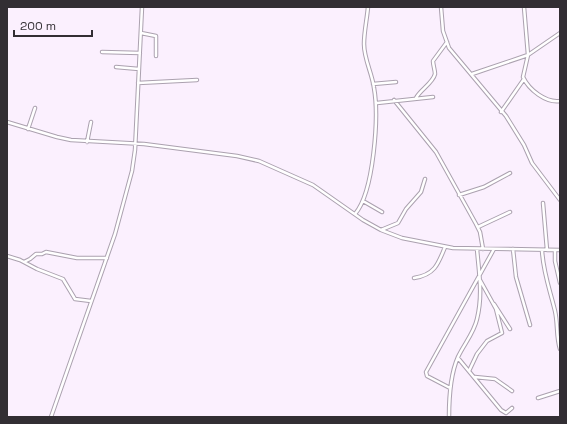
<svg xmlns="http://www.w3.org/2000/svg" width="567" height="424" font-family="'Space Grotesk',sans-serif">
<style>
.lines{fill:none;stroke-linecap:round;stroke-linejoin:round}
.street-casing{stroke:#aba1af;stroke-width:4.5}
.street{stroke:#fff;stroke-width:2.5}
</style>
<rect width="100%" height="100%" fill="#fbf0fe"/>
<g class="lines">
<defs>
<path id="street" d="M441,7L443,31L449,48L506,116L524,145L532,163L560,200
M524,7L528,55L523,77C529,90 546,103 560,101
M141,33L156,36V56
M102,52L140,53
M116,67L139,69
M472,74L528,55L560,33
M138,83L197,80
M373,84L396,82
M416,98C420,90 433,83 435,74C435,70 433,65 433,61L447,42
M394,100L436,152L476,224L480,232L483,249
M377,103L433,97
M501,112L524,79
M7,122L57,137L71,140L144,144L237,156L259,161L313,185L363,220L381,230L402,238L453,248L560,250
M28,129L35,108
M87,142L91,122
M459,195L484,187L510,173
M363,201L382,212
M543,203L547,250
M355,214C374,192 379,116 374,88C372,73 364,59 364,44C364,32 367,19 368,7
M478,227L510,212
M381,230L398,223L406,209L421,192L425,179
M513,249L516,277L530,325
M542,250C543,272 550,290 555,311C558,324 556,336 560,349
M555,250V261L560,283
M7,256L20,260L37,269L63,279L75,299L91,301
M24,262L30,259L36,254H42L46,252L77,258H107
M414,278C434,275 438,265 445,247
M480,280L490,298
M494,304L510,329
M458,358L501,410L506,413L512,408
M469,371L477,354L487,341L502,333L496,309L490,298
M475,377L495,379L512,391
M450,388L427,376L426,372L494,249
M538,398L560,391
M51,417L115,234L132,171L135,150L142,7
M449,417C449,397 450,375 458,357C464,344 474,333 477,319C483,295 479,273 477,249"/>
</defs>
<use href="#street" class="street-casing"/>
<use href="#street" class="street"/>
</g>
<rect width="567" height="424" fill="none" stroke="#322e33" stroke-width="16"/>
<path d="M14 30v6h78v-6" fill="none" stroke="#322e33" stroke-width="2"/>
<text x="20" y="30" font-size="12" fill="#322e33" stroke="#fbf0fe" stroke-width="3" paint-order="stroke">200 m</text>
</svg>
